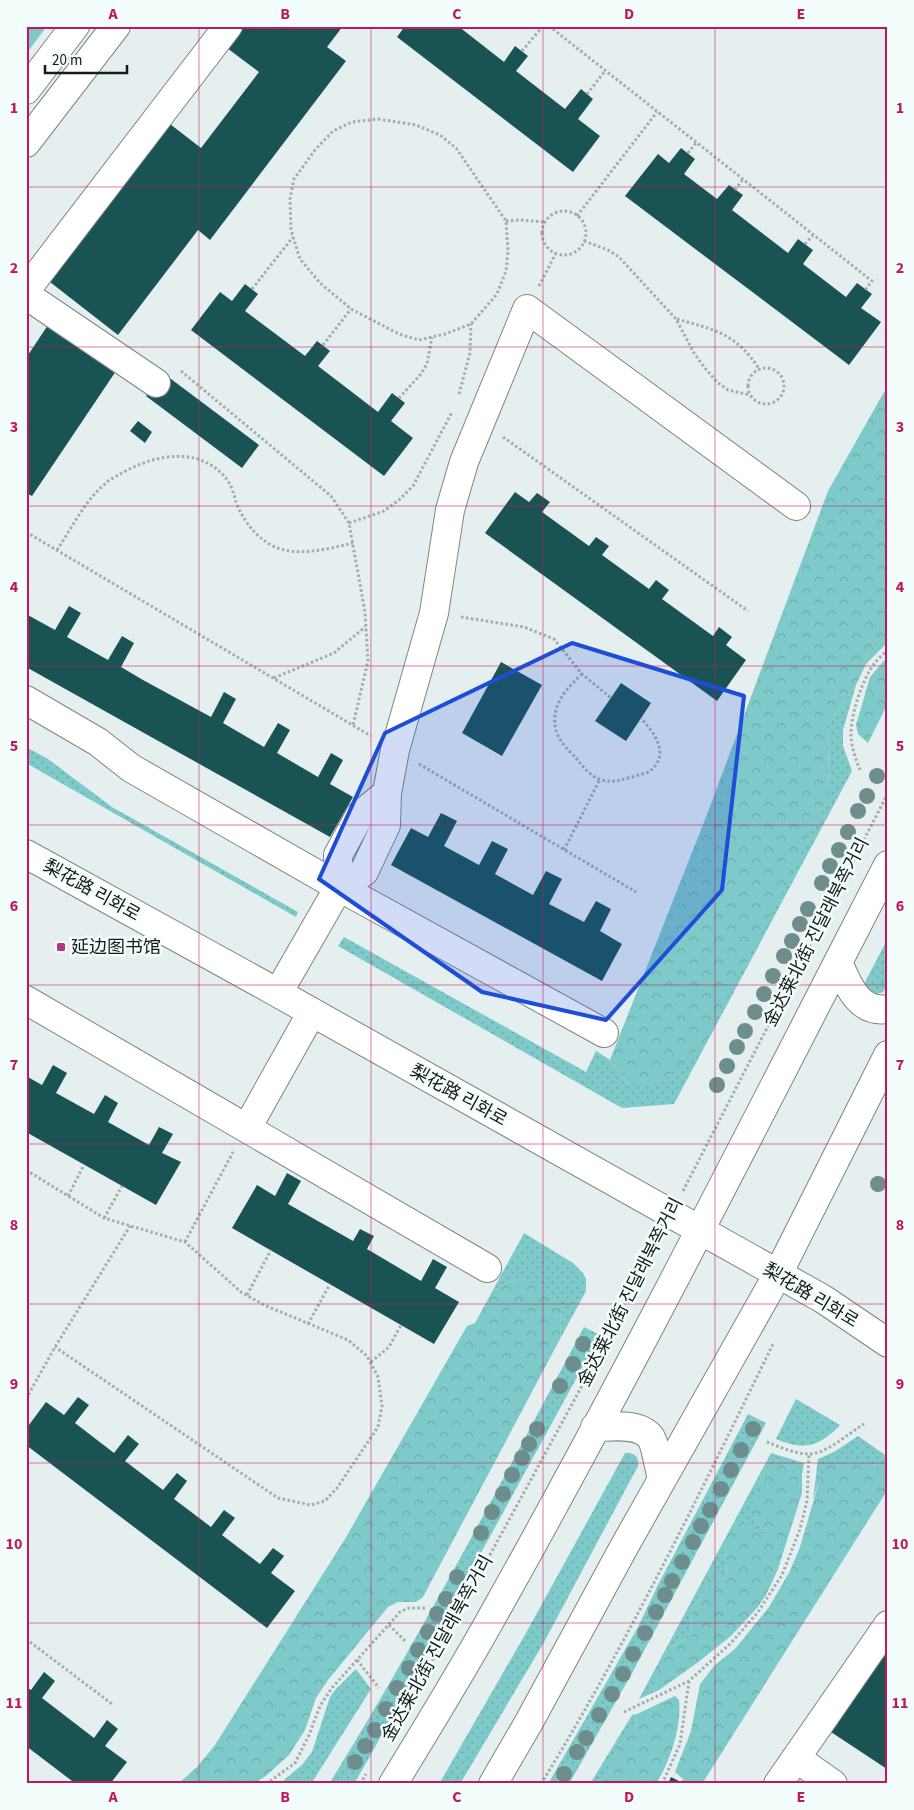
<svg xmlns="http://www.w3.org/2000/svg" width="914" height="1810" font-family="'Source Sans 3','Noto Sans SC','Noto Sans KR',sans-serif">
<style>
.grass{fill:url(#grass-dots)}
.forest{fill:url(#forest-crowns)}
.park{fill:#7ec9c9}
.building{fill:#1a5353}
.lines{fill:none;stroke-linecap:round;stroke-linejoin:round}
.minor-casing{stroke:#7d8685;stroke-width:30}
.major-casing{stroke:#7d8685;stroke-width:30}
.path{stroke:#a4acac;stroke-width:3;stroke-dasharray:2.5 2.5;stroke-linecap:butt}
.minor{stroke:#fff;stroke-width:28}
.major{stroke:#fff;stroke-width:28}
.tree{fill:#6e8e8e}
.marked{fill:#1d4ed8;fill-opacity:0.2;stroke:#1d4ed8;stroke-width:4;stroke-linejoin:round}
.grid{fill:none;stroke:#c2185b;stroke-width:1;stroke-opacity:0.55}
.poi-dot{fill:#b43787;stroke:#f3fdfc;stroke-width:2}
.labels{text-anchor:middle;stroke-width:5;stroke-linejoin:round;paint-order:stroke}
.street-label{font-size:18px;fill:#161a1a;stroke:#f3fdfc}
.poi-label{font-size:18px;fill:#161a1a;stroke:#f3fdfc;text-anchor:start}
.neatline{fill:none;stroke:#c2185b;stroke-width:2}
.grid-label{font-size:16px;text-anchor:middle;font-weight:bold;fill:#c2185b}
</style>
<defs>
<pattern id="grass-dots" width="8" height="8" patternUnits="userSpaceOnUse" patternTransform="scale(1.25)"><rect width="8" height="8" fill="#7ec9c9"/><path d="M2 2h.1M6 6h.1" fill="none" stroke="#6cacac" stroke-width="1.8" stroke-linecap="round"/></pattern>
<pattern id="forest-crowns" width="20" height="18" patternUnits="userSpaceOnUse" patternTransform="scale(1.25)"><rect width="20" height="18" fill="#7ec9c9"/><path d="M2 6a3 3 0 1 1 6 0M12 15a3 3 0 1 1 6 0" fill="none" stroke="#6cacac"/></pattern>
</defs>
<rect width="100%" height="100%" fill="#e5efef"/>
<path class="grass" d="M856,685L843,730V746L852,771L674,1104L622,1108L338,946L344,937L586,1072L596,1051L610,1060L628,1083L815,823L829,795L828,725Z
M26,747L48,759L112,807L298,912L296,917L26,763Z
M888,938V983L883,992L877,994L867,989L865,982Z
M524,1233L573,1263L583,1273L586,1279V1291L560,1339L562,1308L519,1278L493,1290Z
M584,1327L600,1335L369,1758L354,1784H329C421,1636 502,1481 584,1327Z
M796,1399L840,1425C819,1447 804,1451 776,1439Z
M748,1414L766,1423L631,1675L569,1784H548L638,1627L658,1585Z
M858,1436L888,1457V1473L871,1463L818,1484L813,1500L818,1459L834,1452Z
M625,1453C633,1452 640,1457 638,1466L543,1644L460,1784H439L526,1633Z
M771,1453L804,1463L802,1474L796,1467L755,1517L766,1537L725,1541L727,1578L721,1579L710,1568L706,1589L692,1608L691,1637L669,1647L654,1686L659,1690L639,1699Z
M356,1669L371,1689L311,1784H286L284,1780L302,1765L312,1752L330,1697L336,1689Z
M637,1714L636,1728L619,1746L612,1770L599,1784H590L632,1715Z"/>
<path class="forest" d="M888,385V642L866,664L856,685L828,725L829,795L777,904L702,1045L665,1079L650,1086L628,1083L610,1060L706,817L828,491Z
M888,656V703L868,743L858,734L856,725L870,677Z
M519,1278L547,1288L562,1308L560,1339L423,1597L416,1602H398L388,1607L328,1680L316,1698L305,1730L289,1755L267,1775L254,1784H178L197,1767L215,1745L345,1539L467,1326L475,1323L493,1290Z
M780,1457L796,1467L802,1474V1493L778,1569L766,1595L757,1608L731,1636L697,1663L659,1690L654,1686L655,1678L669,1647L691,1637L692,1608L706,1589L710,1567L721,1579L727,1578L725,1541L731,1528L744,1523L765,1536L755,1517L752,1501L762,1471Z
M846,1458L871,1463L887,1472L888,1489L702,1784H681L683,1779L675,1772L691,1731L700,1684L715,1665L735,1649L769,1607L790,1571L800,1547L821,1475C827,1465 834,1460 846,1458Z
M675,1696L679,1700C682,1727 670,1761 656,1784H599L612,1770V1758L619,1746L636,1728L637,1714Z"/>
<path class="park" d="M26,26H47L26,54Z"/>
<path class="building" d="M243,26H343L327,47L346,61L210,240L198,230L118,335L50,282L170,124L201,148L259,72L227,48Z
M405,26H458L504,62L515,46L528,56L516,71L565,109L581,89L593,99L578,119L600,136L573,172L397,37Z
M681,148L695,159L684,174L717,199L729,185L743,195L732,210L788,253L798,239L813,250L803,264L846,297L857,283L872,294L861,308L881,322L849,365L625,196L658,154L669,163Z
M245,284L258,294L245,311L305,356L317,341L330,351L318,366L378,412L392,393L405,403L391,421L413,438L384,476L191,330L220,292L232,301Z
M48,325L116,371L32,496L26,493V358Z
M163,373L259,445L242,468L146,396Z
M138,421L152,432L145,443L130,431Z
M515,492L529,502L537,493L550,502L542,512L589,546L596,537L609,546L602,555L649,589L656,580L669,590L662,599L713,636L719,627L732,637L726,645L746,660L717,701L485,533Z
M69,606L81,613L67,637L108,660L122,636L134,643L121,667L143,680L211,717L224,692L236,699L223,723L264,747L278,723L290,730L277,753L318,777L331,753L343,760L330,784L353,797L330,837L26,667V614L55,630Z
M501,662L542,685L502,756L462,733Z
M621,683L651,703L626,741L595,721Z
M441,813L457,821L444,846L479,865L492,841L508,849L495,874L533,895L546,871L562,879L549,904L584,922L596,901L611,909L600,931L622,944L602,981L391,865L411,828L428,837Z
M53,1065L67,1073L56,1093L94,1114L105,1095L118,1103L108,1122L149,1145L159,1127L173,1134L162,1153L181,1162L156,1205L26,1132V1076L42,1085Z
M287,1173L301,1181L288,1204L353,1241L360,1229L374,1236L367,1249L421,1281L433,1259L447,1267L435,1288L459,1302L434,1344L232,1228L257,1185L275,1196Z
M78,1397L89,1405L75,1423L114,1453L128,1435L139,1444L125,1461L163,1490L177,1473L187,1481L174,1499L211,1527L224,1510L235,1518L222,1535L260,1564L273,1548L284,1556L271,1573L295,1591L267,1628L26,1445V1429L46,1402L64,1415Z
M888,1648V1768L887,1769L831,1732Z
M44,1672L55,1681L42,1698L94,1738L107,1720L118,1729L105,1746L127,1762L110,1784H76L26,1746V1687L31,1690Z
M671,1777L679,1781L678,1784H668Z"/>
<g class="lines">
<defs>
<path id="minor" d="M26,90L75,26
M26,143L116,26
M26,290L228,26
M26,295L156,383
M26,700L98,742L131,768L339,887L604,1033
M26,854L260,983L823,1299L888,1343
M339,887L338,855L360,815L387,793
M278,993L339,887L364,872L386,825L387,793L395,750L434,613L450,510L464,462L527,309L796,506
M26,1000L487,1268
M247,1128L312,1012
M796,1758L833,1784
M778,1784L888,1625"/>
<path id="major" d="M838,962C847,983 858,1014 888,1009
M595,1427C611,1427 640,1422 651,1438C655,1444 660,1471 662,1480
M393,1784C427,1728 461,1673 492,1617C631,1370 758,1117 888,865
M493,1784L529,1722L624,1547L778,1274L888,1055"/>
</defs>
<use href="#minor" class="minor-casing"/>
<use href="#major" class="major-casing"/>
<path class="path" d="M549,26L872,281L865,290
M522,51L543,26
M587,94L605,71
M378,119L416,125L440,135L456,148L506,221L508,251L506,271L497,294L471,324L445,334L419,340L399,334L351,309L320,283L300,259L293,237L291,229L290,199L294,179L315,150L333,131L352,122Z
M688,153L696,143
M735,190L743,179
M542 233a22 22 0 1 1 44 0a22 22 0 1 1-44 0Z
M577,216L657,112
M506,221L520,220L545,222
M584,241L608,250L619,257L676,319L694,353L704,367L717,382L728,390L750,395
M805,244L813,235
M539,286L556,253
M252,289L293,237
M677,319C715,330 737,334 759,369
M323,345L351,309
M748 386a18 18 0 1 1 36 0a18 18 0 1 1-36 0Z
M181,371L331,496L349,523L365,612L368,661L353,725
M459,394L470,353L471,324
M399,398L421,374L427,364L432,337
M503,437L748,611
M349,523L384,511L399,500L413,486L452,412
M26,532L371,736
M57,550C72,528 85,500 106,483C110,479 117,476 122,473C155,454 202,445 228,481C232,487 234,495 236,502C243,520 254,535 271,545C296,558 327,549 353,543
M461,617L524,627L554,639L582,674L611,698
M582,674C566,689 550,706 556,730C558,740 569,751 576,758C583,767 591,777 602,780C613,783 621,780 632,777C637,775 646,774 650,771C671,754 654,733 641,718
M274,678L334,653L365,627
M419,764L636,892
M860,770C856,760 852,749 851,737C850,716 862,680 874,664C878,659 883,654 888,650
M564,850L600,779
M26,1170L104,1218L185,1242L241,1292L264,1305L348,1340L367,1356L378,1377L382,1406L378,1427L337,1488L325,1501L311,1505L278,1498L55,1347
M683,1191L888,793
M68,1196L84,1165
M104,1218L122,1186
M185,1242L233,1152
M247,1295L271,1250
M308,1324L330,1284
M371,1362L389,1347L401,1325
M26,1399L55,1347L130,1226
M767,1442C780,1447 795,1454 809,1454C826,1454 849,1433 864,1424
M389,1625L406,1642
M26,1639L112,1704
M357,1660L379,1688
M430,1665L589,1373L658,1238
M624,1712L689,1681L731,1643L758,1612L782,1575L800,1529L807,1501L809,1454
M266,1784L295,1763L309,1735L320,1706L331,1689L400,1612L409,1608H425
M360,1784L366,1774
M541,1784C628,1642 701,1491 774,1342
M662,1784L680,1744L689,1681"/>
<use href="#minor" class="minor"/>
<use href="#major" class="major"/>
</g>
<g class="tree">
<circle cx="877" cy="776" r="8"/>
<circle cx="867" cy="796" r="8"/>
<circle cx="858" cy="811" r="8"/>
<circle cx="848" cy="832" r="8"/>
<circle cx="839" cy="850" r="8"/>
<circle cx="830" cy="866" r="8"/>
<circle cx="822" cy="883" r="8"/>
<circle cx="808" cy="909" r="8"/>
<circle cx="800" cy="924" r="8"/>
<circle cx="792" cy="941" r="8"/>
<circle cx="784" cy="956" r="8"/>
<circle cx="773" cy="976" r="8"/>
<circle cx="764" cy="994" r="8"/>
<circle cx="755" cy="1012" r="8"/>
<circle cx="745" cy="1031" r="8"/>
<circle cx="737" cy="1047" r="8"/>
<circle cx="727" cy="1066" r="8"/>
<circle cx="717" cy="1085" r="8"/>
<circle cx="878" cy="1184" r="8"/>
<circle cx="583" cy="1344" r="8"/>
<circle cx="573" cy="1364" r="8"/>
<circle cx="560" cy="1386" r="8"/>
<circle cx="537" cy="1429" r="8"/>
<circle cx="753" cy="1429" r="8"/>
<circle cx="529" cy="1444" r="8"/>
<circle cx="741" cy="1450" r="8"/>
<circle cx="522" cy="1458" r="8"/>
<circle cx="731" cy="1470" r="8"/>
<circle cx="512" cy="1475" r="8"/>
<circle cx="721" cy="1489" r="8"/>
<circle cx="503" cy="1494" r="8"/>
<circle cx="710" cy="1510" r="8"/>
<circle cx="492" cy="1512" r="8"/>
<circle cx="701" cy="1526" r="8"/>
<circle cx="481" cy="1533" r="8"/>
<circle cx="693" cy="1542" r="8"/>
<circle cx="682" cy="1562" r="8"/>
<circle cx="457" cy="1577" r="8"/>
<circle cx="672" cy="1581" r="8"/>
<circle cx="665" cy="1595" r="8"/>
<circle cx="446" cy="1599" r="8"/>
<circle cx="656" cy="1612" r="8"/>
<circle cx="437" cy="1614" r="8"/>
<circle cx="428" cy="1632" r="8"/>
<circle cx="645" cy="1633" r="8"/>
<circle cx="418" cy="1650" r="8"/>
<circle cx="633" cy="1654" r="8"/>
<circle cx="409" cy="1668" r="8"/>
<circle cx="623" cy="1674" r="8"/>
<circle cx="397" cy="1688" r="8"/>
<circle cx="612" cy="1694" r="8"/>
<circle cx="386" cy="1709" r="8"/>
<circle cx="599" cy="1715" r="8"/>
<circle cx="375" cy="1730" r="8"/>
<circle cx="586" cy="1738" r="8"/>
<circle cx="365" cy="1746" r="8"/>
<circle cx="577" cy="1752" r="8"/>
<circle cx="355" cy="1762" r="8"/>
<circle cx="564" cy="1774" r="8"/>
</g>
<path class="marked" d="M572,643L744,696L722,890L606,1020L482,992L319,879L385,733Z"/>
<path class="grid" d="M199,26V1784M371,26V1784M543,26V1784M715,26V1784M26,187H888M26,347H888M26,506H888M26,666H888M26,825H888M26,985H888M26,1144H888M26,1304H888M26,1463H888M26,1623H888"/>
<rect class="poi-dot" x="56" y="942" width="10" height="10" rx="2.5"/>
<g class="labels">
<g class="street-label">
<text transform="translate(92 890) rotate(29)" y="6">梨花路 리화로</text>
<text transform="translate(816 932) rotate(-63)" y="6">金达莱北街 진달래북쪽거리</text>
<text transform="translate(459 1095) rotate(29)" y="6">梨花路 리화로</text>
<text transform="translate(630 1292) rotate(-63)" y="6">金达莱北街 진달래북쪽거리</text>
<text transform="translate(811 1295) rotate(31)" y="6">梨花路 리화로</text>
<text transform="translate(437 1648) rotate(-61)" y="6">金达莱北街 진달래북쪽거리</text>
</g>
<g class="poi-label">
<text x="71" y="953">延边图书馆</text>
</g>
</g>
<rect width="914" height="1810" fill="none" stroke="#f3fdfc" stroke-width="55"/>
<path d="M45 65v8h82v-8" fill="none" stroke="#161a1a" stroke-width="2.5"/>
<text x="52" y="65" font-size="15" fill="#161a1a" stroke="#f3fdfc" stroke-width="4" paint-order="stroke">20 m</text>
<rect x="28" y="28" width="858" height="1754" class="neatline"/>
<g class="grid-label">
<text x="113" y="19">A</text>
<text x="285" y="19">B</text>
<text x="457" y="19">C</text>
<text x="629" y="19">D</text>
<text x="801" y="19">E</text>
<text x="14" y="113">1</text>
<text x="900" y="113">1</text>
<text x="14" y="273">2</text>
<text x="900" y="273">2</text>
<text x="14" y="432">3</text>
<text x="900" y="432">3</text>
<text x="14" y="592">4</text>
<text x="900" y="592">4</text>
<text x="14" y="751">5</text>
<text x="900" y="751">5</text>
<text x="14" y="911">6</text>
<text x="900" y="911">6</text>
<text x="14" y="1070">7</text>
<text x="900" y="1070">7</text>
<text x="14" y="1230">8</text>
<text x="900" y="1230">8</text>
<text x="14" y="1389">9</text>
<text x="900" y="1389">9</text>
<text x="14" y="1549">10</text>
<text x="900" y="1549">10</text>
<text x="14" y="1708">11</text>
<text x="900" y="1708">11</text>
<text x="113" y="1802">A</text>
<text x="285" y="1802">B</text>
<text x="457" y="1802">C</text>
<text x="629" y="1802">D</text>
<text x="801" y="1802">E</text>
</g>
</svg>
